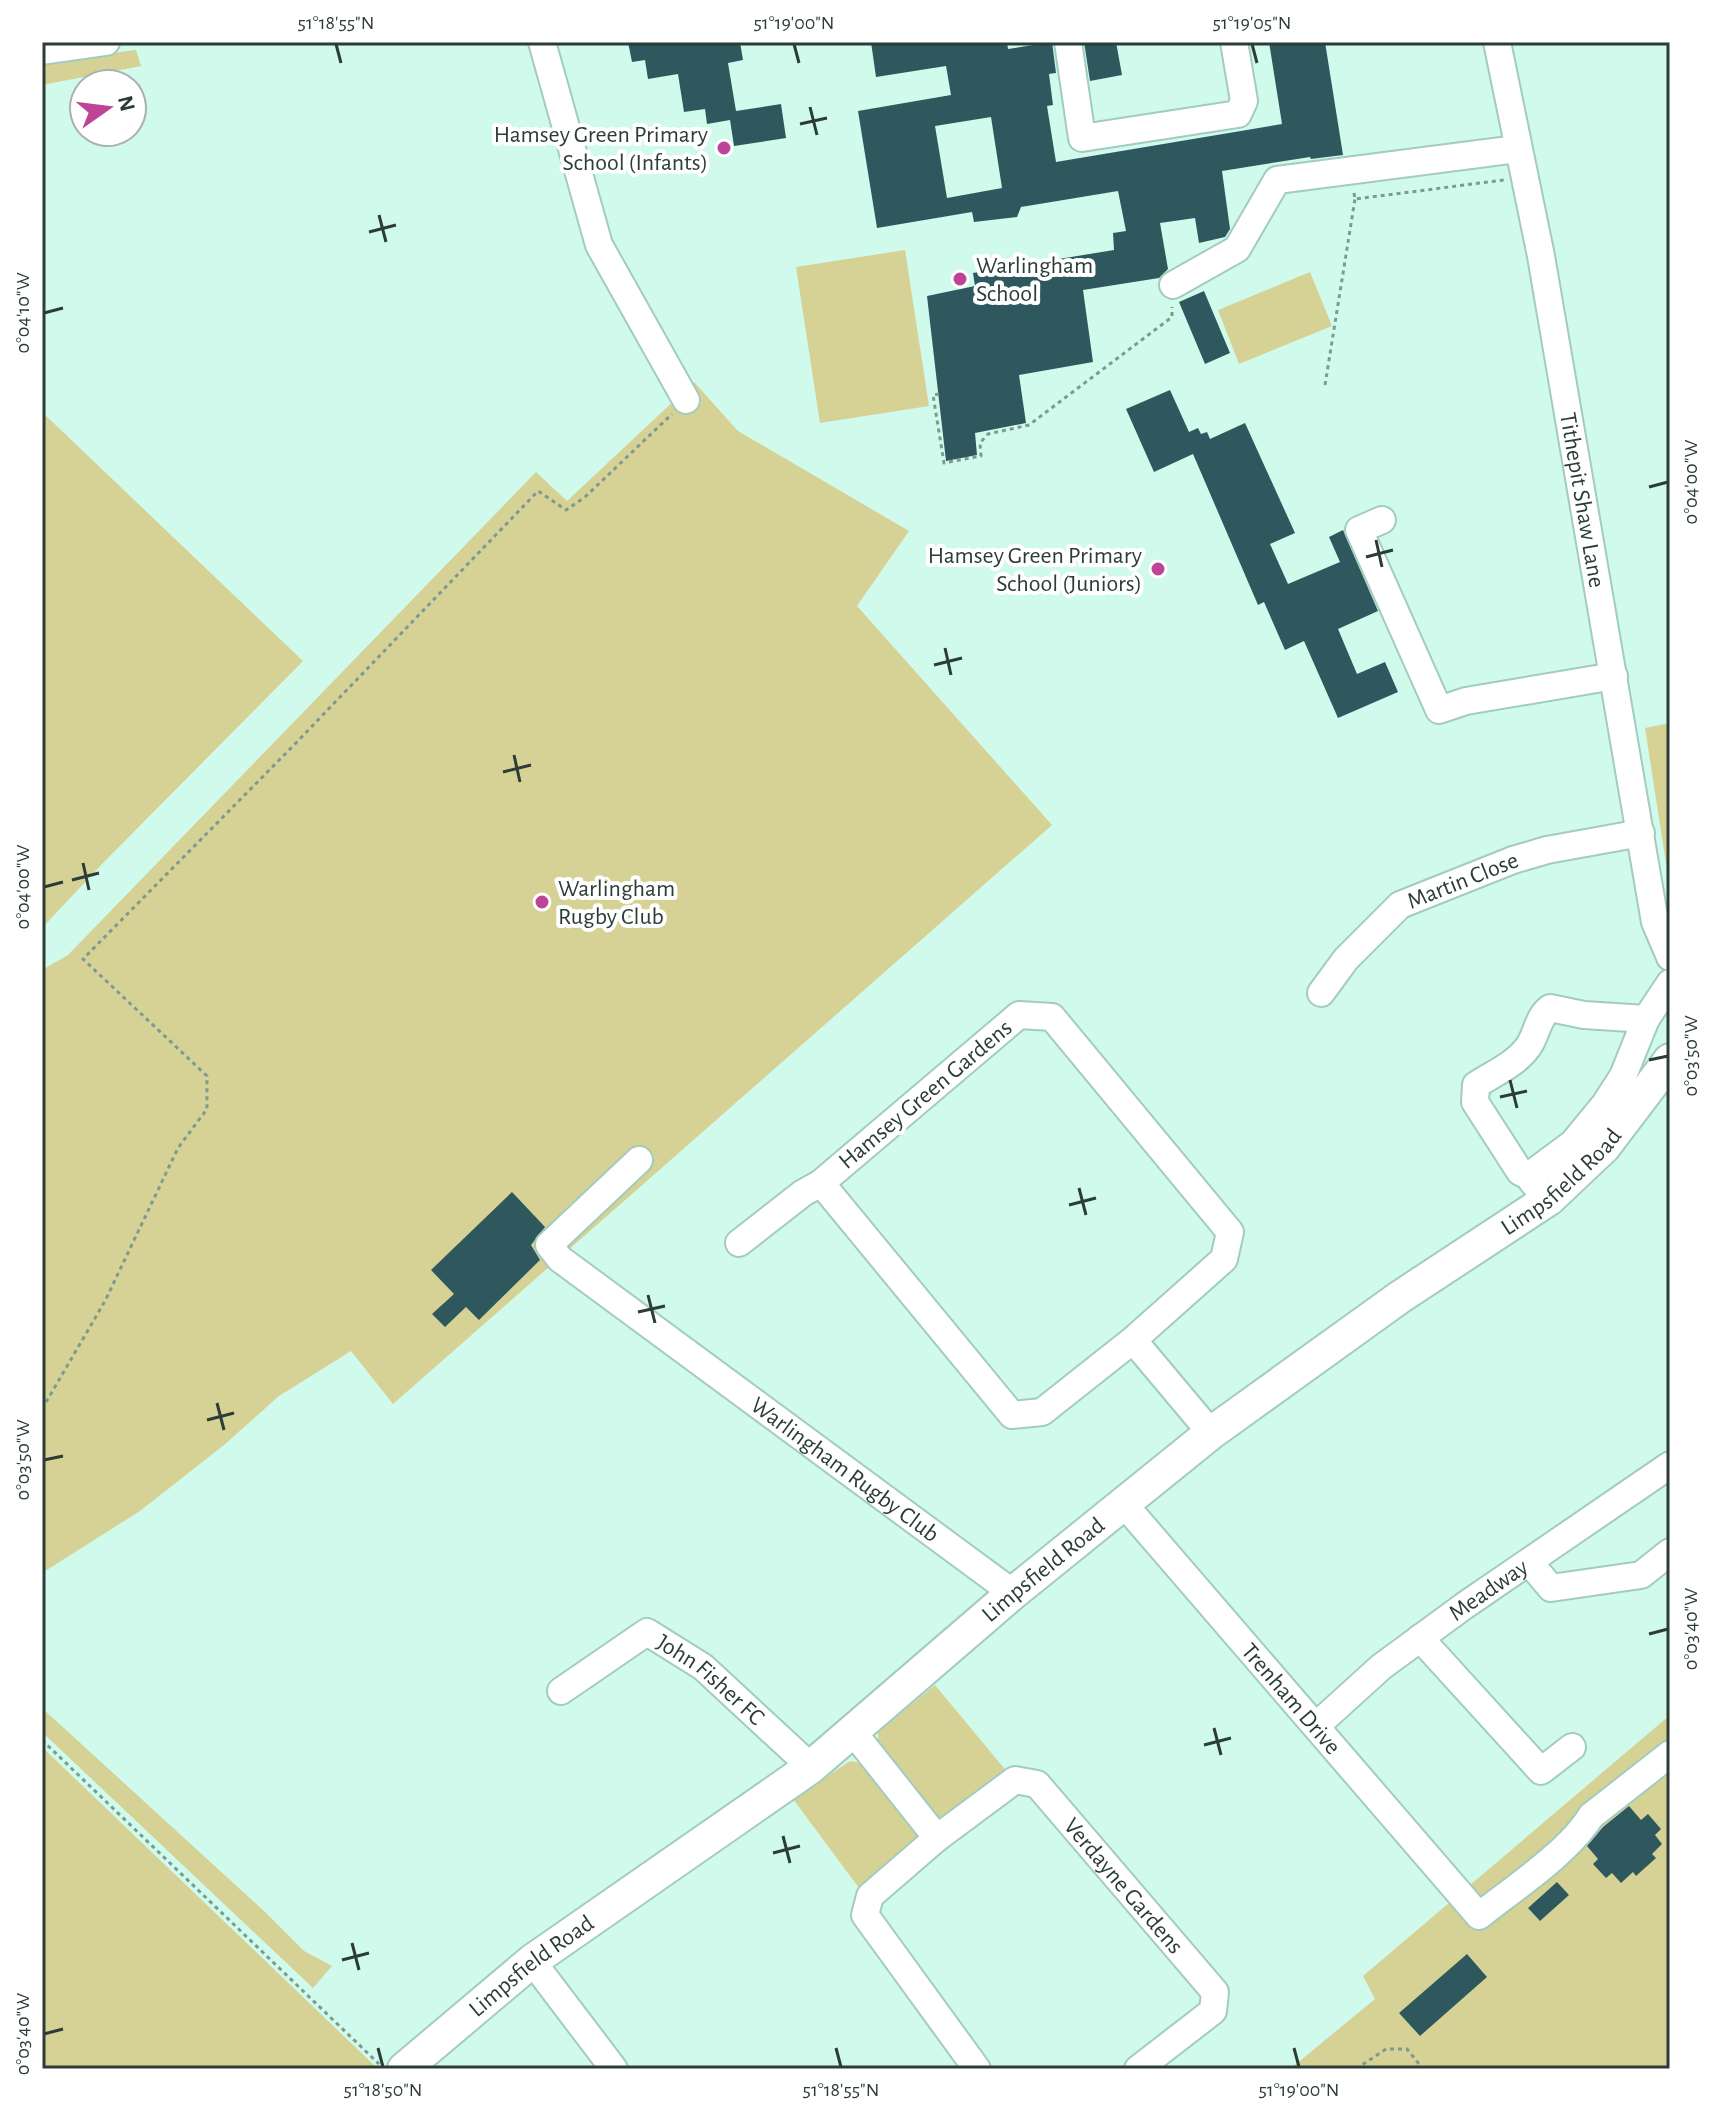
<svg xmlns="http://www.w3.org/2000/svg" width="1712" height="2111" font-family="'Alegreya Sans',sans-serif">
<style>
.green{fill:#d6d295}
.building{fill:#2f585e;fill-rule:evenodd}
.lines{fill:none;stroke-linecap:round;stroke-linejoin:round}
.minor-casing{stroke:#a3ccbe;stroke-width:30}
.major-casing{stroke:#a3ccbe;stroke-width:36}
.path{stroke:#7d9a90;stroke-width:3;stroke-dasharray:4 4;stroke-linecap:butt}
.minor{stroke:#fff;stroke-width:26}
.major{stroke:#fff;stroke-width:32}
.ticks{fill:none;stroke:#2c3d38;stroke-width:3}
.poi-dot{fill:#bd4496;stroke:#fff;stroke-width:3}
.labels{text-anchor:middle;stroke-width:8;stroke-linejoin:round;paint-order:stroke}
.poi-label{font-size:24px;fill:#2c3d38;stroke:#fff;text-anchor:end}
.street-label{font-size:24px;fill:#2c3d38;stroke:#fff}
.neatline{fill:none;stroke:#2c3d38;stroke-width:3}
.ticks-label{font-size:20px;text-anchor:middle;fill:#2c3d38}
</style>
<rect width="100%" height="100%" fill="#d0faeb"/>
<path class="green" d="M136,50L141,66L42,85V62Z
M905,250L929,406L820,423L796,267Z
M1310,272L1332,326L1239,364L1218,310Z
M694,382L738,431L909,531L857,606L1052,825L393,1404L351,1351L279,1396L224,1445L140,1511L42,1573V970L68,955L536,472L567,501Z
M42,412L303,661L104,862L42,928Z
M1670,723V889L1645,728Z
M935,1685L1008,1773L948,1820L932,1819L878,1749V1732Z
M42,1708L264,1911L304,1951L332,1966L313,1988L42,1732Z
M1670,1715V2069H1290L1375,1999L1363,1976Z
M42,1747L375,2066L372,2069H42Z
M850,1761L867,1764L918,1835L914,1847L859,1888L793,1799Z"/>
<path class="building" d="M628,42H740L743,60L728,63L736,111L781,104L786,138L734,146L730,120L707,124L705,109L684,112L678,74L648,79L645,60L632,62Z
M871,42H1007L1008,49L1052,42L1056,73L1049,74L1053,105L1047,106L1056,162L1282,124L1269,42H1325L1343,155L1311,159L1310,157L1222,171L1230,229L1225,237L1199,243L1195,218L1160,223L1168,269L1159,278L1083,290L1093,362L1019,375L1026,423L975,433L977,455L946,461L927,296L975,286L973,273L1114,250L1113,233L1126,231L1118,191L1021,207L1017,217L974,222L972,212L877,228L858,111L951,95L946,66L876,77ZM991,117L1002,188L947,198L935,126Z
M1084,42H1116L1122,75L1090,81Z
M1204,291L1230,353L1205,364L1179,302Z
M1170,390L1189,432L1198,428L1201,434L1207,432L1210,439L1245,423L1295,533L1270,544L1288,584L1340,562L1329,537L1343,530L1378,611L1338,629L1357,674L1385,662L1398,692L1338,718L1304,641L1285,650L1264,602L1258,605L1193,454L1154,472L1126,409Z
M512,1192L545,1227L531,1245L540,1260L479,1320L466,1307L445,1327L432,1314L454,1294L431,1270Z
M1629,1806L1641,1820L1648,1814L1661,1829L1655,1835L1662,1844L1652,1854L1656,1858L1636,1876L1633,1872L1621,1883L1612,1873L1606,1878L1593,1864L1598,1859L1587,1846L1603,1827Z
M1557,1882L1569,1895L1540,1921L1528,1908Z
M1467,1954L1487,1977L1420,2036L1399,2013Z"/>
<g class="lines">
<defs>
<g id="minor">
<path d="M542,42L599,245L686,400"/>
<path d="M1068,42L1082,138L1238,114L1244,101L1234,42"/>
<path id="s1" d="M1497,42L1541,256L1655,922L1670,957"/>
<path d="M42,51L106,42"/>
<path d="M1173,285L1237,249L1277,180L1517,149"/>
<path d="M1382,520L1359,530L1439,710L1466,701L1614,676"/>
<path id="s2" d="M1321,993L1346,959L1400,905L1513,860L1547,850L1641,833"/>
<path id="s3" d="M639,1160L549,1245L560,1259L1013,1593"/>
<path d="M1531,1177L1520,1172L1475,1102L1476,1085C1493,1074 1516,1064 1528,1047C1537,1035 1537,1018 1550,1008L1584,1015L1646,1019"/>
<path d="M1540,1191L1531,1180L1534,1172L1573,1143L1605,1104L1623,1076L1646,1019L1670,983"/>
<path d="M739,1243L803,1193L821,1183"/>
<path d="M1133,1340L1224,1259L1230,1232L1052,1017L1019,1015L821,1183L1012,1415L1042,1412L1133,1340L1211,1433"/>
<path id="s4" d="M1123,1503L1479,1916C1514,1888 1568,1853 1591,1816L1670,1754"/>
<path d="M1529,1562L1551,1588L1641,1575L1670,1552"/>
<path d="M1420,1638L1541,1771L1572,1747"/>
<path id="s5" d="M561,1691L647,1632L703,1667L811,1767"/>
<path id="s6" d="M1316,1726L1381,1667L1464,1606L1670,1465"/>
<path d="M853,1732L937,1838"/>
<path d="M532,1961L614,2069"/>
<path id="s7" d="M977,2069L865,1915L870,1896L937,1838L1015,1780L1037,1784L1215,1992L1213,2011L1138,2069"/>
</g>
<g id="major">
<path id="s8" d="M404,2069L532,1961L811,1767L1013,1593L1211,1433L1400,1297L1549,1199L1604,1147L1670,1060"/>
</g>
</defs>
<use href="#minor" class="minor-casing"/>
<use href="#major" class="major-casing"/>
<path class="path" d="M1354,193L1355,199L1504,180
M1325,385L1355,199
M939,394L933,395L944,463L981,456L980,443L988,434L1029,425L1172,317V307
M42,1409L105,1301L178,1148L207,1109V1076L83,959L293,746L538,491L566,510L585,497L672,414
M42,1740L379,2064
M1356,2069L1386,2049H1407L1423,2069"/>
<use href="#minor" class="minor"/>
<use href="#major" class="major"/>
</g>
<path class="ticks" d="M336,44L341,63M794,44L799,63M1252,44L1257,63M810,107L817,135M800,124L827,118M379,215L386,242M369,232L396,225M44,313L63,308M1649,487L1668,482M1376,540L1382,567M1366,557L1393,550M945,648L951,675M934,665L962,658M514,755L520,782M503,772L531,765M83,863L89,890M72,880L99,873M44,887L63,882M1649,1060L1668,1056M1510,1080L1517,1108M1500,1097L1527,1091M1079,1188L1086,1215M1069,1205L1096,1198M648,1295L655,1323M638,1312L665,1306M217,1403L224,1430M207,1420L234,1413M44,1460L63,1456M1649,1634L1668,1629M1214,1728L1221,1755M1204,1745L1231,1738M783,1836L790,1863M773,1853L800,1846M352,1943L359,1970M342,1960L369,1953M44,2034L63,2029M378,2048L383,2067M836,2048L841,2067M1294,2048L1299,2067"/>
<g class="poi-dot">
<circle cx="724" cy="148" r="8"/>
<circle cx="960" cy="279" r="8"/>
<circle cx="1158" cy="569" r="8"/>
<circle cx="542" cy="902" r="8"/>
</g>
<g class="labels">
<g class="poi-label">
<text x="708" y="142">Hamsey Green Primary<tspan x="708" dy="28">School (Infants)</tspan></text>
<text x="976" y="273" text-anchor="start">Warlingham<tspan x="976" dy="28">School</tspan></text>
<text x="1142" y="563">Hamsey Green Primary<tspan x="1142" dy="28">School (Juniors)</tspan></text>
<text x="558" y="896" text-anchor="start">Warlingham<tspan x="558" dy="28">Rugby Club</tspan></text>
</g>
<g class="street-label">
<text dy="8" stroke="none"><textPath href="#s1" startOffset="466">Tithepit Shaw Lane</textPath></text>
<text dy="8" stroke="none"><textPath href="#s2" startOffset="186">Martin Close</textPath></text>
<text transform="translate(925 1094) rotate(-40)" y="8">Hamsey Green Gardens</text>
<text dy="8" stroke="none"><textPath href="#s8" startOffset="1460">Limpsfield Road</textPath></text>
<text dy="8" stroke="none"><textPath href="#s3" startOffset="496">Warlingham Rugby Club</textPath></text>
<text dy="8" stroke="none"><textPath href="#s8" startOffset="812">Limpsfield Road</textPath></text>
<text dy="8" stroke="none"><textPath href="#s6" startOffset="220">Meadway</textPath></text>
<text dy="8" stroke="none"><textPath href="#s5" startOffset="184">John Fisher FC</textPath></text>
<text dy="8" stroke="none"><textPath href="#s4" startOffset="258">Trenham Drive</textPath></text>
<text dy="8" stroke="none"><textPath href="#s7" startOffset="552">Verdayne Gardens</textPath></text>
<text dy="8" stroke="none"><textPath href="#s8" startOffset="164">Limpsfield Road</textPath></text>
</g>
</g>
<rect width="1712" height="2111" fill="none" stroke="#ffffff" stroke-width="88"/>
<g transform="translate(108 108) rotate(76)"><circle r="38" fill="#ffffff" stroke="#abb1af" stroke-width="2"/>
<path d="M0-6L14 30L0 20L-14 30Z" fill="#bd4496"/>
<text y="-12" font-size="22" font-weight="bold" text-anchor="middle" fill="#2c3d38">N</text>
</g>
<rect x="44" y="44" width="1624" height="2023" class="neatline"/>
<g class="ticks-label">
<text x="336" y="29">51°18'55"N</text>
<text x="794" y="29">51°19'00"N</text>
<text x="1252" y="29">51°19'05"N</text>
<text transform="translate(22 313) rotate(-90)" y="7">0°04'10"W</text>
<text transform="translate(1690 482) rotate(-90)" y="7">0°04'00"W</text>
<text transform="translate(22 887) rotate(-90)" y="7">0°04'00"W</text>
<text transform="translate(1690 1056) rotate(-90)" y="7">0°03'50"W</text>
<text transform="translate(22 1460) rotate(-90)" y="7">0°03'50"W</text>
<text transform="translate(1690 1629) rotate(-90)" y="7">0°03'40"W</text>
<text transform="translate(22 2034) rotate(-90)" y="7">0°03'40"W</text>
<text x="383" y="2096">51°18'50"N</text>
<text x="841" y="2096">51°18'55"N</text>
<text x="1299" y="2096">51°19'00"N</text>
</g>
</svg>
